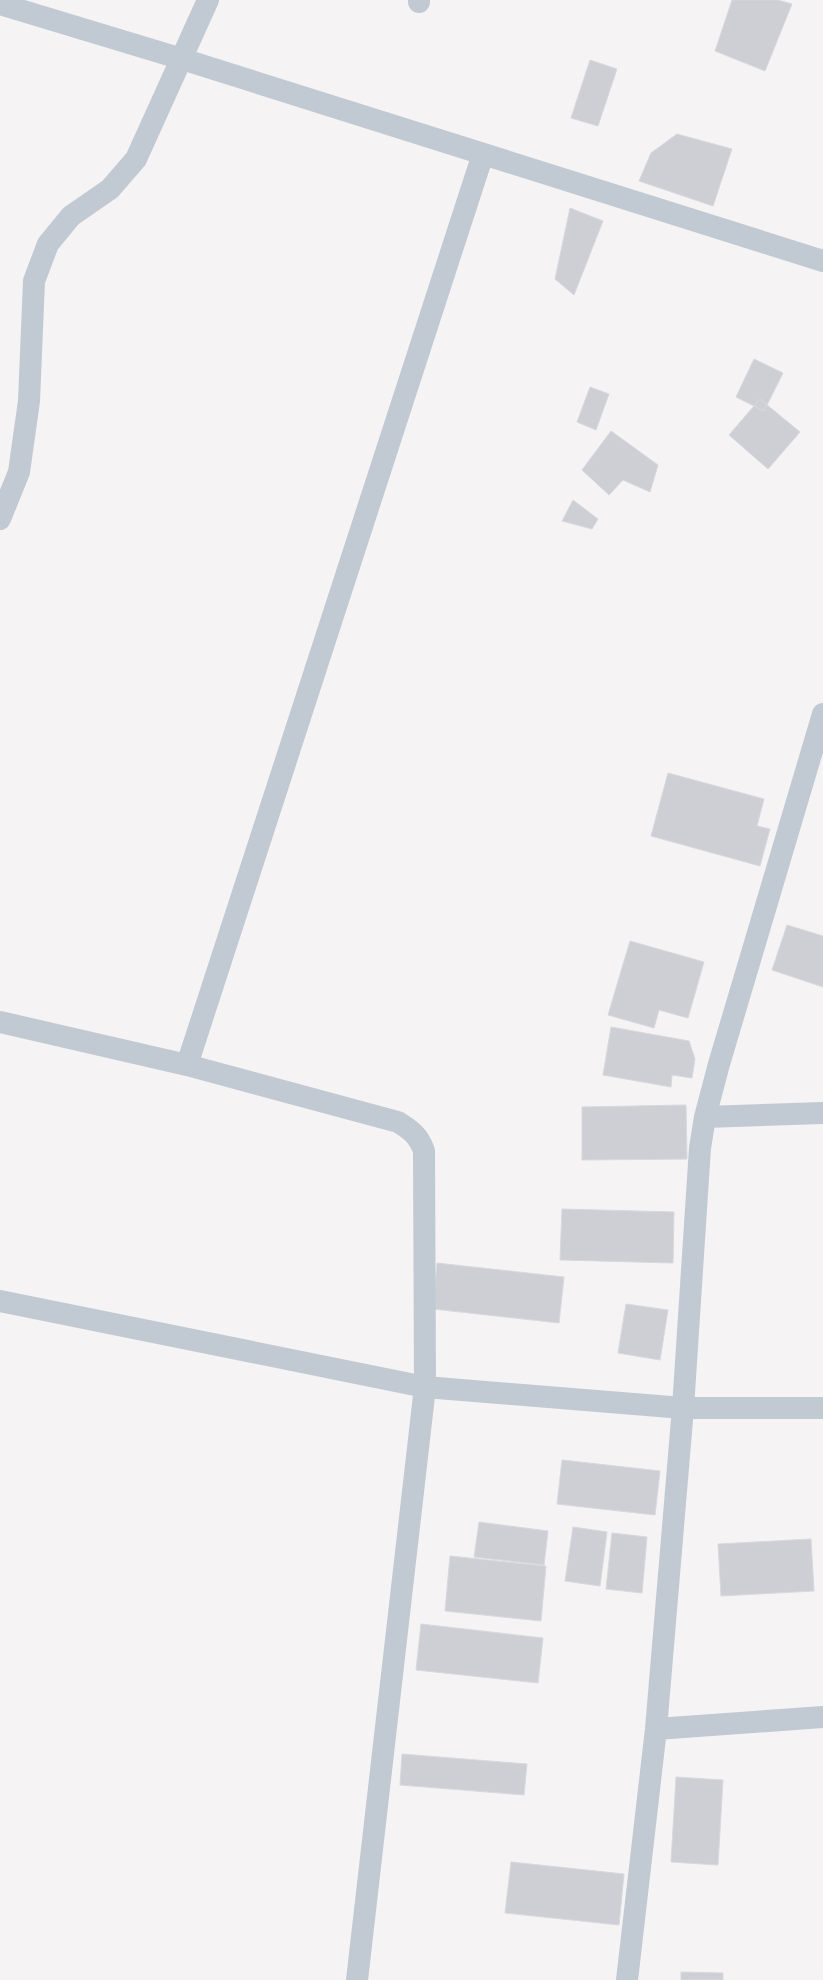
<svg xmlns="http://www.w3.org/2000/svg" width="823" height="1980" font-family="'Sofia Sans Condensed',sans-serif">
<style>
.building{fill:#cdcfd5;stroke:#d7d9de}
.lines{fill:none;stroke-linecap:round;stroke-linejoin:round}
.minor{stroke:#c1cad2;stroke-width:22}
.tertiary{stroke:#c1cad2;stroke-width:22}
</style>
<rect width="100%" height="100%" fill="#f5f3f3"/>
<path class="building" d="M732,0H778L792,4L765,71L715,51Z
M590,60L617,69L598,126L571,118Z
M677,134L732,149L713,206L639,181L651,153Z
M570,208L603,221L574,295L555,279Z
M754,359L783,373L764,411L736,397Z
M590,387L609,394L596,430L577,422Z
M760,399L800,432L768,469L729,435Z
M611,431L658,465L650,492L623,480L609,495L582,470Z
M573,500L598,519L592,529L562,521Z
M668,773L764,799L757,826L770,829L760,866L651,836Z
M787,925L823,936V987L772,970Z
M630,941L704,962L688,1018L659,1010L654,1028L608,1015Z
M611,1027L689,1041L695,1059L692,1078L672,1075L671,1087L603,1075Z
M686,1105L687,1159L582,1160V1107Z
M562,1209L674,1212L673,1263L560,1260Z
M437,1263L564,1277L559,1323L433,1309Z
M626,1304L668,1310L660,1360L618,1353Z
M562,1460L660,1471L655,1515L557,1504Z
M479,1522L548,1531L544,1565L474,1557Z
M573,1527L607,1532L600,1586L565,1581Z
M612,1533L647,1537L642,1593L606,1589Z
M811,1539L814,1591L721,1596L718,1544Z
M450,1556L546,1566L541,1621L445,1611Z
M421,1624L543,1638L538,1683L416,1670Z
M402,1754L527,1764L524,1795L400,1785Z
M676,1777L723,1780L718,1865L671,1862Z
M511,1862L624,1874L619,1925L505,1913Z
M681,1972L723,1973V1980H681Z"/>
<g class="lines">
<path class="minor" d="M419,0V2
M0,4L182,59L823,261
M0,519L19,472L29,401L34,281L48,244L71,216L110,189L136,159L208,0
M0,1022L187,1065L398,1122C411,1130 419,1136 424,1151L425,1387L357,1980
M187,1065L483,154
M705,1117L823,1113
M656,1729L823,1717
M627,1980L656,1729L683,1408L700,1148L705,1117L719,1064L823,714"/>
<path class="tertiary" d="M0,1301L425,1387L683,1408H823"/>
</g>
</svg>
